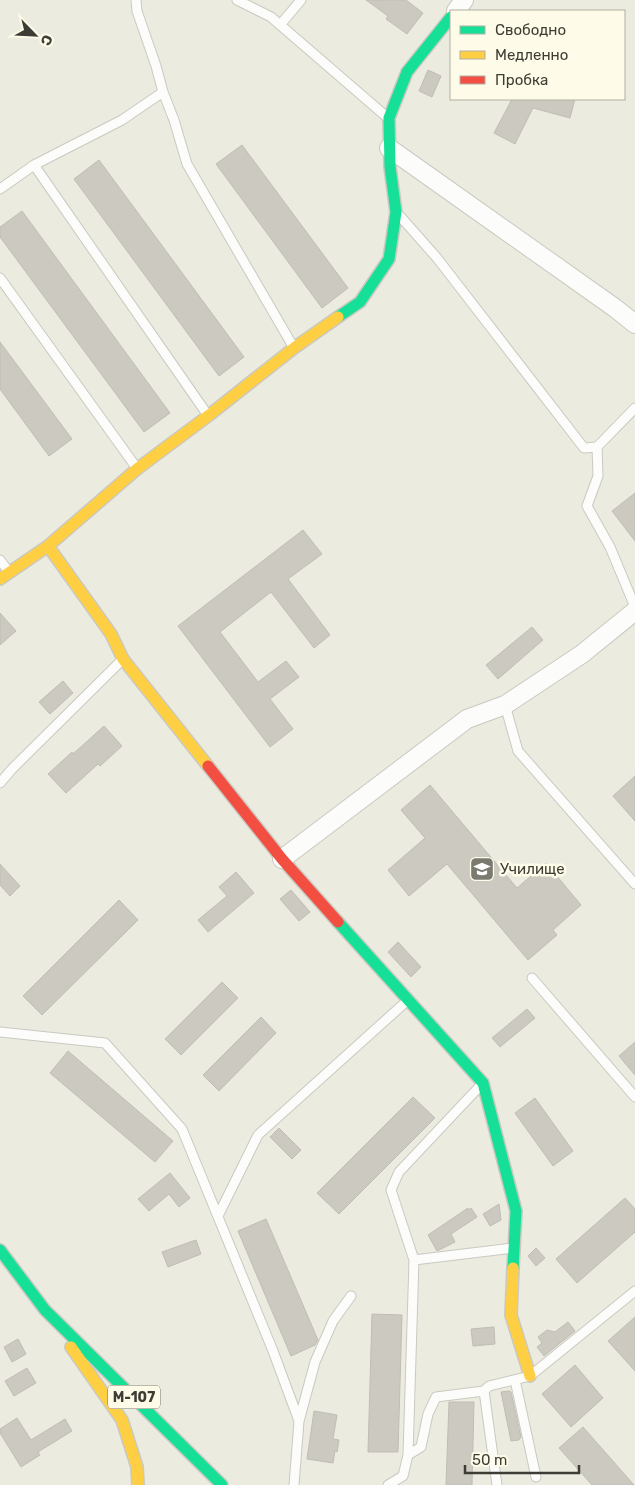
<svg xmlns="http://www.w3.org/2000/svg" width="635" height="1485" font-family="Rubik,sans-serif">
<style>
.building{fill:#ccc9c1;stroke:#bfbdb5}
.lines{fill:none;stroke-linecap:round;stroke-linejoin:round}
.lane-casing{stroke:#cac9c1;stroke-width:11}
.street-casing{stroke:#cac9c1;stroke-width:20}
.fast-casing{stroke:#cac9c1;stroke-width:14}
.slow-casing{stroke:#cac9c1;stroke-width:14}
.jam-casing{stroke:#cac9c1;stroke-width:14}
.lane{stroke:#fcfcfa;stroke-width:9}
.street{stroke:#fcfcfa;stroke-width:18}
.fast{stroke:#16e098;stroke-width:11}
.slow{stroke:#ffcf43;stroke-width:11}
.jam{stroke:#f24e42;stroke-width:11}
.labels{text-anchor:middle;stroke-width:5;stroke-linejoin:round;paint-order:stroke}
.shield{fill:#fefce8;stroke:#77766b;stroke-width:1}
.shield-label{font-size:14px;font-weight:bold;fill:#3d3d35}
.poi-label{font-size:15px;fill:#3d3d35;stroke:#fefce8;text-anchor:start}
</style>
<rect width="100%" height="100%" fill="#ecebe0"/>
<path class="building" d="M366,0H406L423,13L407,34L386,19L388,16Z
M428,70L441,76L432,97L419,91Z
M512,99H575L570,118L533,108L515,144L494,133Z
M242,145L348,288L322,308L216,164Z
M99,160L244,357L219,376L74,179Z
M22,211L170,413L144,432L0,237V227Z
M0,342L72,439L49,456L0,389Z
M635,493V541L612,511Z
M303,530L322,554L288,579L330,635L314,648L271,592L220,632L258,682L286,661L299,677L270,699L293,729L270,747L178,626Z
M0,613L16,631L0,645Z
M532,627L543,640L498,679L486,665Z
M63,681L73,693L50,714L39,702Z
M104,726L122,746L100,766L98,764L66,793L48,774L72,752L73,754Z
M635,776V821L613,796Z
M430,785L517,888L546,863L581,905L553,930L557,935L528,960L447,864L409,896L388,870L425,838L401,810Z
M0,864L20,886L10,896L0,885Z
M236,872L254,893L208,932L198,920L227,896L219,887Z
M291,890L310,912L299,921L280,899Z
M119,900L138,920L42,1015L23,996Z
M398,942L421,967L411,977L388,952Z
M222,982L238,998L181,1055L165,1039Z
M527,1009L535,1018L500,1047L492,1038Z
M261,1017L276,1033L219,1091L203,1075Z
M635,1042V1075L619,1056Z
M68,1051L173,1141L155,1162L50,1073Z
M413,1097L435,1118L339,1214L317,1193Z
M535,1098L573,1151L553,1166L515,1113Z
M279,1128L301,1150L292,1159L270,1137Z
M170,1173L190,1198L179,1207L169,1194L149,1211L138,1199Z
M625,1198L635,1209V1232L577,1283L556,1259Z
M499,1204L501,1220L490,1226L483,1214Z
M468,1208L469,1210L471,1208L477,1217L451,1234L455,1242L437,1251L428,1235Z
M266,1219L318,1340L315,1345L291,1356L238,1231Z
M196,1240L201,1254L168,1267L162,1252Z
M536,1248L545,1258L536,1266L528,1256Z
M372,1314L402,1315L398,1452H368Z
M635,1317V1371L608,1341Z
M568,1322L575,1331L544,1356L537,1347L542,1343L538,1337L547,1330L555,1332Z
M494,1327L495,1344L473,1346L471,1329Z
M18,1339L26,1354L12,1362L4,1347Z
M575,1365L603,1398L571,1427L542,1394Z
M27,1368L36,1383L14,1396L5,1381Z
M509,1391L511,1392L521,1437L519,1440L511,1441L501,1392Z
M449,1402H474L472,1485H446Z
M314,1411L337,1415L333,1439L339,1440L337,1452L335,1451L333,1463L307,1459Z
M17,1418L31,1440L65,1419L72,1431L38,1452L40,1455L21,1467L0,1433V1429Z
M583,1427L634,1485H592L559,1448Z"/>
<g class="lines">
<defs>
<path id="lane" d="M237,0L271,17L388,118
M280,25L301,0
M163,92L174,120L187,164L294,348
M34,165L207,414
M0,189L34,165L122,120L163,92L156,66L137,11L136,0
M399,215L437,258L584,448L597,447L635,408
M0,278L136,467
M597,447L598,476L587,506L610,547L635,607
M0,560L9,572
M505,705L518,751L635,884
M0,783L12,769L121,661
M532,978L635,1097
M0,1032L105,1043L182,1129L273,1351L299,1421L294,1485
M218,1216L258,1135L408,1000
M414,1260L513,1248
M515,1380L536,1477
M299,1421L315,1362L333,1321L351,1296
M408,1455L421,1447L428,1414L436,1397L484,1391
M388,1485L403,1476L408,1455L414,1260L391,1190L399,1172L480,1086
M497,1485L484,1391L489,1386L530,1376L635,1291"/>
<path id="street" d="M456,11L464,0
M389,148L615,308L635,324
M282,859L467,719L505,705L582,654L635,611"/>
<path id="fast" d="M338,317L360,302L389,259L396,212L390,167L389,118L407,72L451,17
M338,922L483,1083L516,1211L513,1268
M0,1250L45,1310L222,1485"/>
<path id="slow" d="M48,546L111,634L123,659L208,766
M0,579L48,546L137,469L208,416L294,348L338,317
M513,1268L511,1315L530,1376
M71,1347L122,1420L137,1467L138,1485"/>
<path id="jam" d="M208,766L282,859L338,922"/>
</defs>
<use href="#lane" class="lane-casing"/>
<use href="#street" class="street-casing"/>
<use href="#fast" class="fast-casing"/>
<use href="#slow" class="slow-casing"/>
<use href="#jam" class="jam-casing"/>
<use href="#lane" class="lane"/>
<use href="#street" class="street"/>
<use href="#fast" class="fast"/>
<use href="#slow" class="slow"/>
<use href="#jam" class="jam"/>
</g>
<defs>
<symbol id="school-square" viewBox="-11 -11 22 22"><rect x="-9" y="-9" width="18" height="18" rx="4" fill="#7a7a71" stroke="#fefce8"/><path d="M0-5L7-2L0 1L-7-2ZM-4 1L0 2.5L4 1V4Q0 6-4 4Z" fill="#fff"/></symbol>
</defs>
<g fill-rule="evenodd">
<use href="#school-square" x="468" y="855" width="28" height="28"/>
</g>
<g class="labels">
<rect class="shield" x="108" y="1385.5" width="52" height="23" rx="4"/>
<g class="shield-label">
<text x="134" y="1402">М-107</text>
</g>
<g class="poi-label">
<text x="500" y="874">Училище</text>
</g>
</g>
<rect x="450" y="10" width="175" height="90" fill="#fefce8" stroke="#b1b0a0"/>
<rect x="460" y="26" width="25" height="8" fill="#16e098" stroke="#b1b0a0"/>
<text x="495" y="35" font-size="15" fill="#3d3d35">Свободно</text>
<rect x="460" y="51" width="25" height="8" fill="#ffcf43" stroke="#b1b0a0"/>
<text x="495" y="60" font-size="15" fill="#3d3d35">Медленно</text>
<rect x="460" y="76" width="25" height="8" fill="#f24e42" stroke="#b1b0a0"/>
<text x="495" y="85" font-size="15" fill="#3d3d35">Пробка</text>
<g transform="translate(35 35) rotate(114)" stroke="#fefce8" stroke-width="4" paint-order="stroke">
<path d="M0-4L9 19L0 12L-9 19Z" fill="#3d3d35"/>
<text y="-8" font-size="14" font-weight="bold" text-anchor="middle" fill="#3d3d35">С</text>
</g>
<path d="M465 1465v8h114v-8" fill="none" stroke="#3d3d35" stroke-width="2.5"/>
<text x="472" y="1465" font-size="15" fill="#3d3d35" stroke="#fefce8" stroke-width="4" paint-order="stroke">50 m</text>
</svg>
